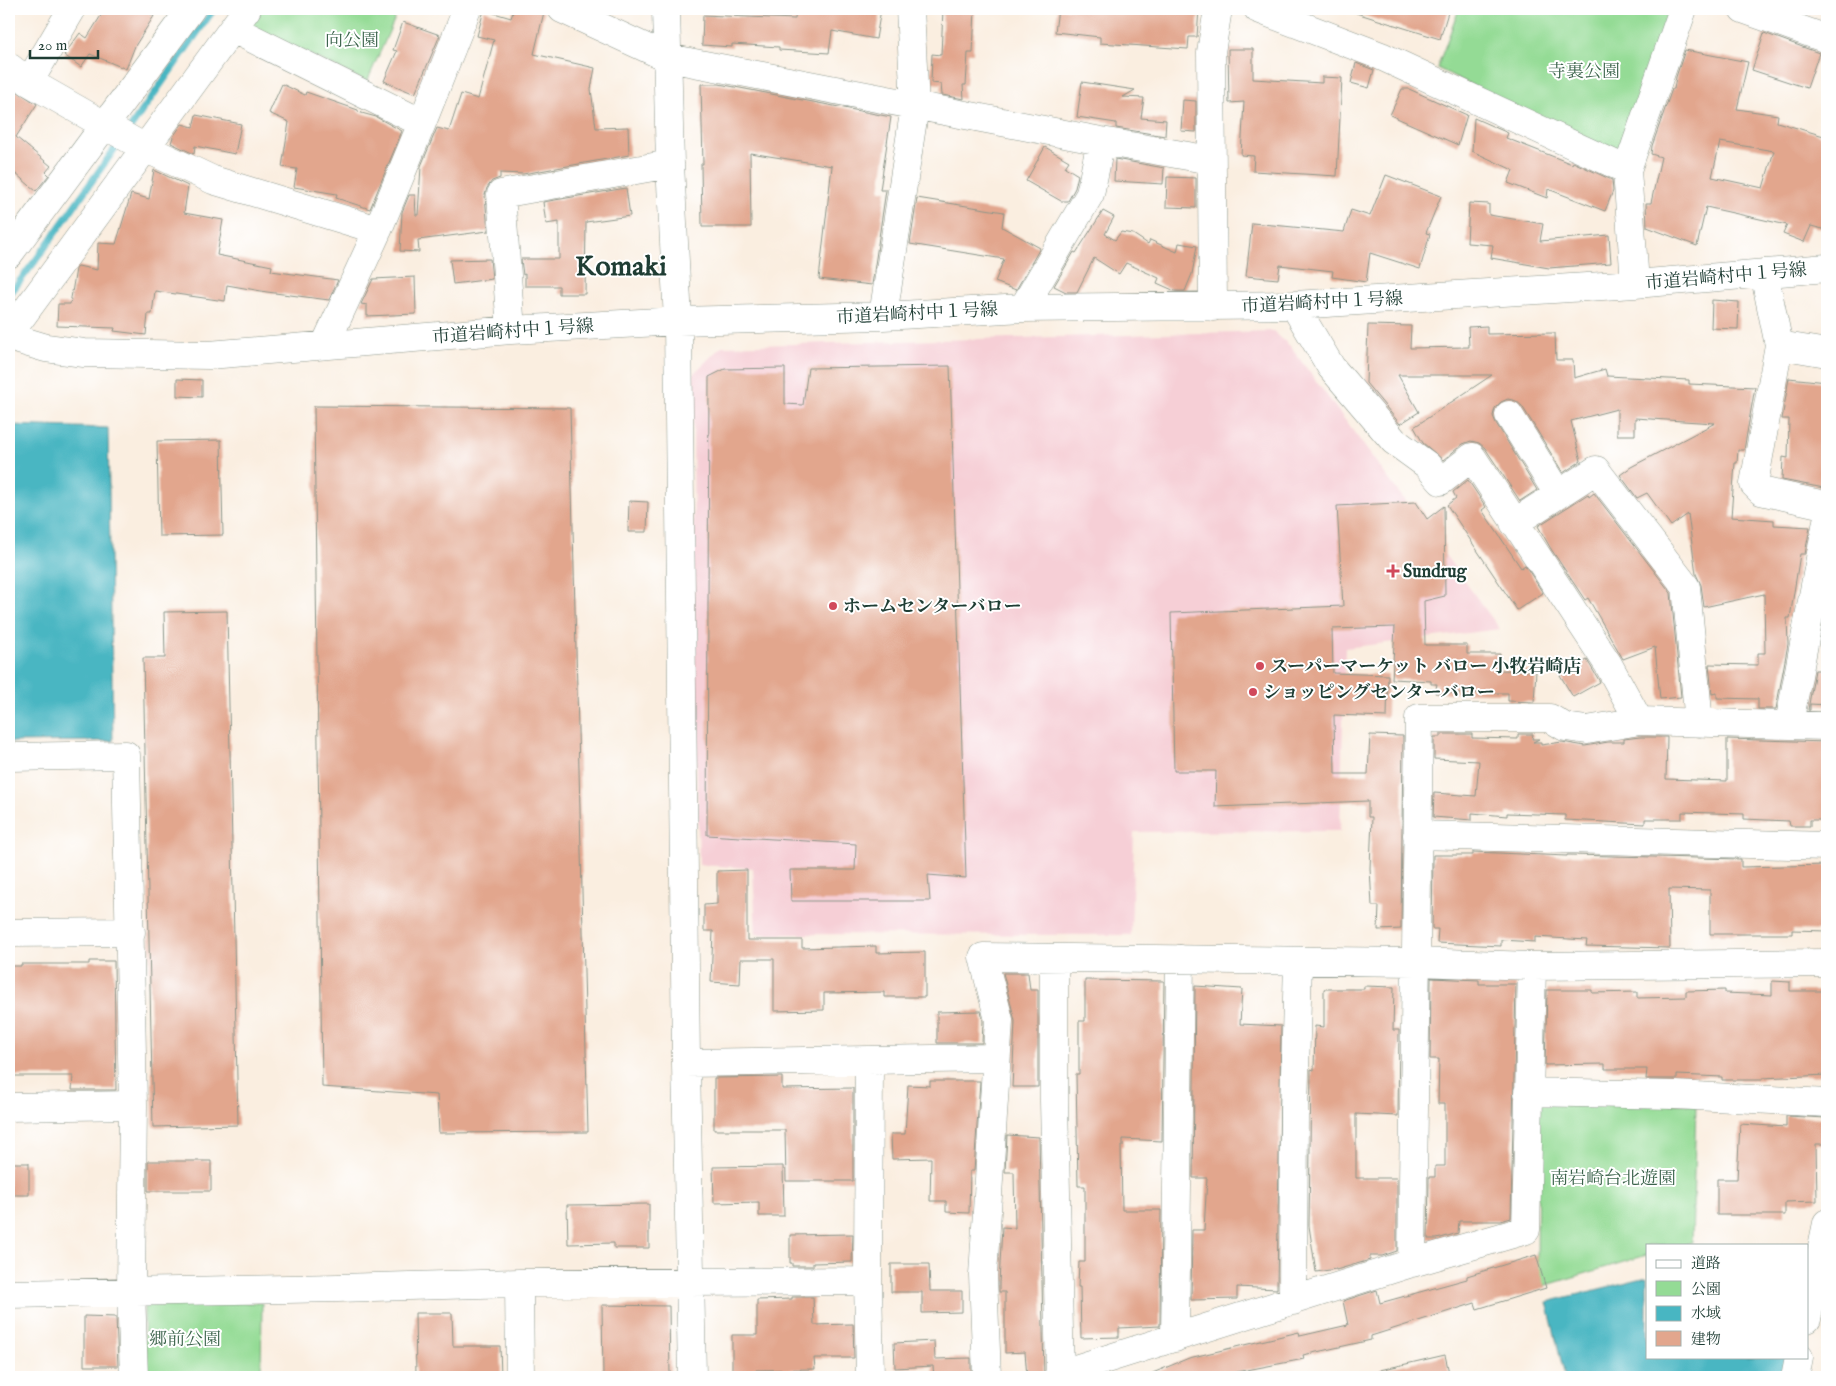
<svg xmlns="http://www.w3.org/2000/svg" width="1836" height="1386" font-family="'IM FELL English','Noto Serif JP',serif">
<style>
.built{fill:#f6cfd6}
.green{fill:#94db95;stroke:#5a8c64}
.water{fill:#48b6c2;stroke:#347a7b}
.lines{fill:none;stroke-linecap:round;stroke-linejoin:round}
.stream{stroke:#48b6c2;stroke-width:7}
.building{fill:#e2a68d;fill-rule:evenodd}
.minor-casing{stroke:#8c968a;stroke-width:29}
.minor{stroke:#fff;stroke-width:28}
.poi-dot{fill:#d1495b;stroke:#fff;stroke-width:2}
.labels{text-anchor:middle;stroke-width:4;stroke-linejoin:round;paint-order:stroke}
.park-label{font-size:18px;fill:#3c644c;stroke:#fff}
.street-label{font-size:18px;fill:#1f3d34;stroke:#fff}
.poi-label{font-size:18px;font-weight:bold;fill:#1f3d34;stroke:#fff;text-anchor:start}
.town-label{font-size:28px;font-weight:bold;fill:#1f3d34;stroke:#fff}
</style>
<rect width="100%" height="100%" fill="#fff"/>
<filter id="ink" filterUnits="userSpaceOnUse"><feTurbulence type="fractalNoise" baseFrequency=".02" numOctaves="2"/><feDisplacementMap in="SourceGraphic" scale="10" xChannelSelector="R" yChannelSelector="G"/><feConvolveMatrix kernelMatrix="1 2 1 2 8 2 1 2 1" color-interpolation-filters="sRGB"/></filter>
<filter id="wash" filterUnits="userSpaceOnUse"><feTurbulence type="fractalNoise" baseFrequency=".0096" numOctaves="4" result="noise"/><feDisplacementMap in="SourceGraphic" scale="20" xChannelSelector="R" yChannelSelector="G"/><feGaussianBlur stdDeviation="1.12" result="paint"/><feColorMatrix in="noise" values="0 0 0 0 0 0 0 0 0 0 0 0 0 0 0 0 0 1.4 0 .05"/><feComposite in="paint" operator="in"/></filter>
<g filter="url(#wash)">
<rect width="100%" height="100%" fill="#faeee0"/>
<path class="built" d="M1273,331L1290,346L1500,629L1345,648L1340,831L1134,832L1131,935L756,934L753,868L699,865L694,632L693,374L722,346Z"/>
<path class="green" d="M257,9H399L367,82L246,24Z
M1459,9H1672L1620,157L1437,68Z
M1538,1098L1696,1105L1692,1242L1683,1245H1647V1255L1537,1288Z
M153,1300L262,1303L261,1377H145L144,1307Z"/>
<path class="water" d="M9,425L108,428L113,741L9,742Z
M1647,1277V1357H1790L1787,1377H1565L1547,1302Z"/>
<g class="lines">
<path class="stream" d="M128,131L214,9
M9,295L36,260L121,140"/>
</g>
<g id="blocks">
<path class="building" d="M105,9H143L154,16L135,46L126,69L90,54L81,67L64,55L80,33L87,38Z
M514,9H533L544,12L534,54L595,68L591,89L596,128L628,127L629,155L523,174L500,173V178L492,181L487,188L485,195L488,231L418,240L419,252L400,251L402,212L409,195H415L416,215H418L421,166L437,128L449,131L461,94L478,99L494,40L477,36L484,10L511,18Z
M796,9H881L876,39L832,31L829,53L779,50V47L732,44V47L702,45L703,15L795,19Z
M943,9H975L973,53H968L966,85H963L964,99L942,95L941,84L931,83L932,54L941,55Z
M1058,9H1199L1197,37H1189L1188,49L1100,43V37L1055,32Z
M1356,9H1449L1440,39L1356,13Z
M403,22L440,35L415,94L384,81L397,51L393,50Z
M1764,33L1819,53L1807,88L1752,70Z
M1228,49H1253V79L1322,83V77L1342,78L1337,176L1253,171L1254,156L1241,155L1244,102L1229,103Z
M1685,50L1748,62L1737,109L1778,115L1777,122L1827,137V230L1811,226L1804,242L1783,234L1787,225L1706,207L1697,246L1647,227L1646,203H1651L1661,157L1651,154L1652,146L1672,89H1674L1676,77ZM1720,142L1774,151L1763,188L1712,177Z
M1356,63L1374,70L1369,88L1351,83Z
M1082,82L1135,90L1123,97L1144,98L1141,118L1166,120L1165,136L1116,128V123L1077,117Z
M282,84L305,95L306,92L358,110V112L376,117L402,131L370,209L336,198L337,194L294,187L297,169L282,167L289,122L269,113Z
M701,84H719L891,117L880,190H886L872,285L819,279L832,166L750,153L751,227H702L701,164H703Z
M9,86L37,104L16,137L51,166L46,172L49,175L36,191L9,168Z
M1402,89H1409L1467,115L1458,145L1390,115Z
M1183,100L1196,101V132L1181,131Z
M196,115L241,124L235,154L195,146L194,154L171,143L173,137L182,124L193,127Z
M1474,118L1508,133L1506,138L1572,164L1573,162L1612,180L1613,191L1605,211L1548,189L1547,198L1508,183L1513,170L1472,151Z
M1045,147L1069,161L1065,167L1078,175L1075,188L1068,201H1061L1026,181Z
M1115,159L1164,168L1163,184L1114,181Z
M154,170L188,186L184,213L223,220L217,255L272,266L271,271L338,280L329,300L267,292L227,285L225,301L155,291L152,314H148L146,335L114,331L115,328L57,326L58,304H70L76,269L78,266L97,270L98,243L116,244L131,194L149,199Z
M1386,175L1441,196L1426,233L1430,234L1420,269L1370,253L1366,282L1332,277L1333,271L1280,265L1278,279L1246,276L1252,223L1344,232L1351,210L1370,216Z
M1167,177L1196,178V208L1166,207Z
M626,188L630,216L586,222L585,294H559V286H525V274L523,275L521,259H559V222L546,224L543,202Z
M917,198L1004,212L1002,227L1040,248L1016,290L995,282L1004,259L910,244Z
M1469,203L1489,204V215L1543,224L1540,241L1609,235L1611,263L1549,268L1491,258L1493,245L1467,243Z
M1103,211L1114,217L1105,234L1115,240L1121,232L1133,234L1148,244L1150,240L1177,252L1179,243L1197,246L1192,274L1185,291H1175L1157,283L1159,278L1126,263L1119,274L1094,258L1077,292H1066L1054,286L1074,252L1076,253Z
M490,259L492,279L453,284L450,260Z
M415,277L416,314L367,316V305L361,304L373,279Z
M1712,300L1739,302L1738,329L1711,328Z
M1368,325L1411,326L1410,348L1469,347L1468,327L1487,326V334L1555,333L1556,360H1573L1574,378L1605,369L1607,376L1689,380V384L1755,387L1744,450H1738L1737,463H1735L1731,517L1774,520V525L1810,527L1805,554H1800L1790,618H1787L1788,644L1776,709H1758V699L1717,698V693L1712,694L1709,664L1758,665V653H1765L1764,594L1704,607L1701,585L1696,574L1688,514L1671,526L1647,493L1637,498L1620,475L1631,467L1715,423L1635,418V435H1617V409L1571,421L1581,461L1563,473L1522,406L1516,401L1508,399L1501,402L1495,408L1493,416L1496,423L1537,490L1520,501L1485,448L1479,443L1471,441L1463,444L1443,460L1423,443L1414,427L1492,375H1398L1419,412L1400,424L1366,383Z
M950,366L966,878L928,875L930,901H791L790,870H855L856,844L707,835L709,377L725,369L785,368V404L803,405L808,368Z
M1789,378L1827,382L1824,420H1827V448H1825L1824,488L1782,480L1783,457L1788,458L1789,419H1782Z
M177,379L202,380V397L177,396Z
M314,406L570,408L588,1132L439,1133L437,1095L322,1087Z
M221,440L223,535L159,536L157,441Z
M1468,480L1486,507L1482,510L1521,568L1525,565L1543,593L1517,610L1447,505L1456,498L1453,492Z
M1594,493L1671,593L1681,697L1660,699L1655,647L1623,659L1588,598L1585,600L1551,549L1538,526L1588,494L1589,497Z
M629,501L648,502L647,532H628Z
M1416,502L1427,519L1444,506L1445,596L1424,601L1425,645H1467V654H1500V670L1536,671L1534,702L1508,701V693H1435L1437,684H1431V681L1392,679L1395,627L1332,629L1333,673L1388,675L1387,717L1334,715L1335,774H1368L1370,735L1403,736L1401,929L1378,930L1379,906H1372L1370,868L1372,817H1368V801L1215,807L1216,771H1174L1171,613L1343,606L1337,506Z
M227,611L238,1125L153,1127L143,658H165L164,612Z
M1587,660L1600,682L1573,697L1560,675Z
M1815,670H1827V705L1810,704V710H1808Z
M1440,734H1472V738L1518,739V734H1533L1532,739H1539L1533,742H1541V745L1562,742L1585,746L1608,742H1624V739L1640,737H1667L1666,779L1727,781V739L1827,742V820H1810V826H1790L1789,821L1744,819V814L1682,812V819H1645V824L1565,820V815L1507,813V816L1472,813V820L1433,817L1434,793L1476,796L1479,761L1434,759V737H1440Z
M1473,852L1567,856V855H1570L1741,859V867L1827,865V931L1792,930V934H1710V890L1669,889L1670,948L1586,946L1587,940L1535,937V942L1501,940V946L1437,943L1438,929H1432L1433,855H1473Z
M747,870V940H802V948L876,946V953L925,952V997H884V992L824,993V1010L774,1011V959H741L740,984L711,982L713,931H704V905L717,904V871Z
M89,961H114L116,1090H72L73,1076H9V966H21V964H89Z
M1003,973H1028L1030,990H1038V1087H1012L1015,1021Z
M1431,978L1479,980V984H1516L1511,1218L1501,1221H1459L1458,1233L1437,1239H1428L1429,1177H1435V1166H1445V1104H1438L1439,1059H1430Z
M1085,980L1164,981L1162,1141L1123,1139V1146H1121L1122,1210H1161L1160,1326L1119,1328V1337L1081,1338L1080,1287H1078L1079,1262H1085V1186H1078L1076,1074H1079V1021H1085Z
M1772,981L1790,982V991H1827V1075L1762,1078V1080H1722V1077L1677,1075V1079H1646L1647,1069H1605V1064L1545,1065L1547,990H1592V993L1637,992V998L1686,997V991L1725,990V993L1772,995Z
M1195,986L1242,989L1240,1024L1281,1026L1277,1289L1237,1287V1299L1191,1300L1192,1230H1204L1207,1178H1193Z
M1364,986L1394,987L1393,1030H1399L1398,1116L1356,1114V1178H1397V1251L1382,1256H1370V1260L1336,1270V1269L1316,1272L1309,1226L1311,1069L1314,1070L1315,1026L1324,1027V989H1364Z
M981,1011L983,1021L982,1043H937V1012Z
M782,1077V1089L853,1088V1181H786L785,1130H714V1078Z
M930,1081H980L974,1171H970L969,1213L946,1212V1201H930L931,1158L892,1159L891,1134H905L908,1085L930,1086Z
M1786,1116L1827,1118V1144H1816L1817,1201L1785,1202V1215H1717V1179H1737L1740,1124L1786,1127Z
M1007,1135L1039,1137L1044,1377H1027L1025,1352L1005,1353V1292H999V1283L1002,1227L1015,1228L1014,1172H1005Z
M148,1161H211V1191H148Z
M9,1163H29V1195H9Z
M783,1166L784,1216H759V1202L714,1203L713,1167Z
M649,1204V1248H614V1243L568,1244L567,1205Z
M853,1234L852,1262L813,1263V1266H792V1263H790V1235Z
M1536,1255L1546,1288L1477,1309L1475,1303L1371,1336V1340L1303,1355L1304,1359L1211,1377H1143L1189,1358L1299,1332L1300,1336L1348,1325L1343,1301L1377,1290L1380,1303L1467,1279V1276Z
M891,1264H929L930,1291H962V1312L922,1313V1292H891Z
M792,1297H813L814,1325L853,1324L854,1358H814L815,1369L756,1370V1374H732V1335H757V1300L792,1299Z
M602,1305L669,1306L670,1377H603Z
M415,1313H452L453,1346H500L501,1377H416Z
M84,1316L116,1317L118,1366H84Z
M934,1341L935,1359L971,1358V1377H934L933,1366L895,1368L894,1343Z
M1445,1355L1450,1377H1381L1380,1370Z"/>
</g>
</g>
<g filter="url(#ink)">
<use href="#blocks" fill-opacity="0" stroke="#8c968a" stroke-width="1"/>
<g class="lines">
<defs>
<path id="minor" d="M562,9L668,58L1101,141L1211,160
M666,9L670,164L678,321L686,1063L692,1377
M1258,9L1381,56L1627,170
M1743,9L1827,39
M233,29L422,123
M9,67L29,82L145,148L213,180L378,230
M29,82L72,9
M9,254L191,9
M1764,273L1779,345L1754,484L1761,491L1824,505L1827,511
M1635,284L1627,170L1683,9
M1294,305L1331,367L1394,441L1427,465L1441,481L1472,457L1608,664L1639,721
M1213,307L1211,52L1218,9
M1023,308L1090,194L1101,141
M883,316L915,106L910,9
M511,330L501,194L670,164
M9,334L247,9
M9,337L46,348L84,353L209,355L511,330L678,321L883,316L1023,308L1294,305L1635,284L1827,268
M325,345L378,230L422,123L467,9
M1779,345L1827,353
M1509,415L1558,494
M1514,523L1596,470L1686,587L1699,723
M1789,724L1827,521
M9,757L126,755L133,1105L131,1291L134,1377
M1417,835L1827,846
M9,933L131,932
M1054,959V1101L1060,1377
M869,1061L868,1281L870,1377
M686,1063L996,1058
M1528,1092L1675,1095L1827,1103
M9,1107L133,1105
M1412,1263L1419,718H1550L1565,727L1587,730L1639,721L1827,726
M519,1283L520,1377
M9,1294L338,1288L519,1283L868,1281
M1293,1301L1294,1110L1298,961
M1807,1319L1827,1223
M1175,1338L1180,959
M1059,1374L1412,1263L1526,1230L1532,966
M987,1377L983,1275L999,1020L983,957L1416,962L1532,966L1827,963
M1795,1377L1799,1357"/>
</defs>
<use href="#minor" class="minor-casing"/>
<use href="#minor" class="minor"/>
</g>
</g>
<g class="poi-dot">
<path d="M1390.5 563.5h5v5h5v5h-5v5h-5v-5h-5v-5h5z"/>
<circle cx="833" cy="606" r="5"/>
<circle cx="1260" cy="666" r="5"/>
<circle cx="1253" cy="692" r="5"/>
</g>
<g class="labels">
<g class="park-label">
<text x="352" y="46">向公園</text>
<text x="1584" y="77">寺裏公園</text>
<text x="1613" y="1184">南岩崎台北遊園</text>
<text x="185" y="1345">郷前公園</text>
</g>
<g class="street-label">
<text transform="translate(1726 276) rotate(-5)" y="6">市道岩崎村中１号線</text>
<text transform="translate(1322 302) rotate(-3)" y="6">市道岩崎村中１号線</text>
<text transform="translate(917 313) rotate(-3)" y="6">市道岩崎村中１号線</text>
<text transform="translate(513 331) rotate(-4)" y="6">市道岩崎村中１号線</text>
</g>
<g class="poi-label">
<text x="1403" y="577">Sundrug</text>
<text x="843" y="612">ホームセンターバロー</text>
<text x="1270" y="672">スーパーマーケット バロー 小牧岩崎店</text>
<text x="1263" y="698">ショッピングセンターバロー</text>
</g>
<g class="town-label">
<text x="621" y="275">Komaki</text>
</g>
</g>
<rect width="1836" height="1386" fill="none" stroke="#fff" stroke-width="30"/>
<rect x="1646" y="1244" width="162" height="115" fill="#ffffff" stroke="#a5b1ae"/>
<rect x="1656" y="1260" width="25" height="8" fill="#ffffff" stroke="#a5b1ae"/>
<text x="1691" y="1268" font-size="15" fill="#1f3d34">道路</text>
<rect x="1656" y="1281" width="25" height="15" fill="#94db95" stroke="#a5b1ae"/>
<text x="1691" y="1294" font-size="15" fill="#1f3d34">公園</text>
<rect x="1656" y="1306" width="25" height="15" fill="#48b6c2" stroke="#a5b1ae"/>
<text x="1691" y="1318" font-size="15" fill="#1f3d34">水域</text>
<rect x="1656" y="1331" width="25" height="15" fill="#e2a68d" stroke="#a5b1ae"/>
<text x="1691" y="1344" font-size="15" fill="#1f3d34">建物</text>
<path d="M30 50v8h68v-8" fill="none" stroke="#1f3d34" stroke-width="2.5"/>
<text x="38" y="50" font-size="15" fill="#1f3d34" stroke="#ffffff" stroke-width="4" paint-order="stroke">20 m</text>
</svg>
